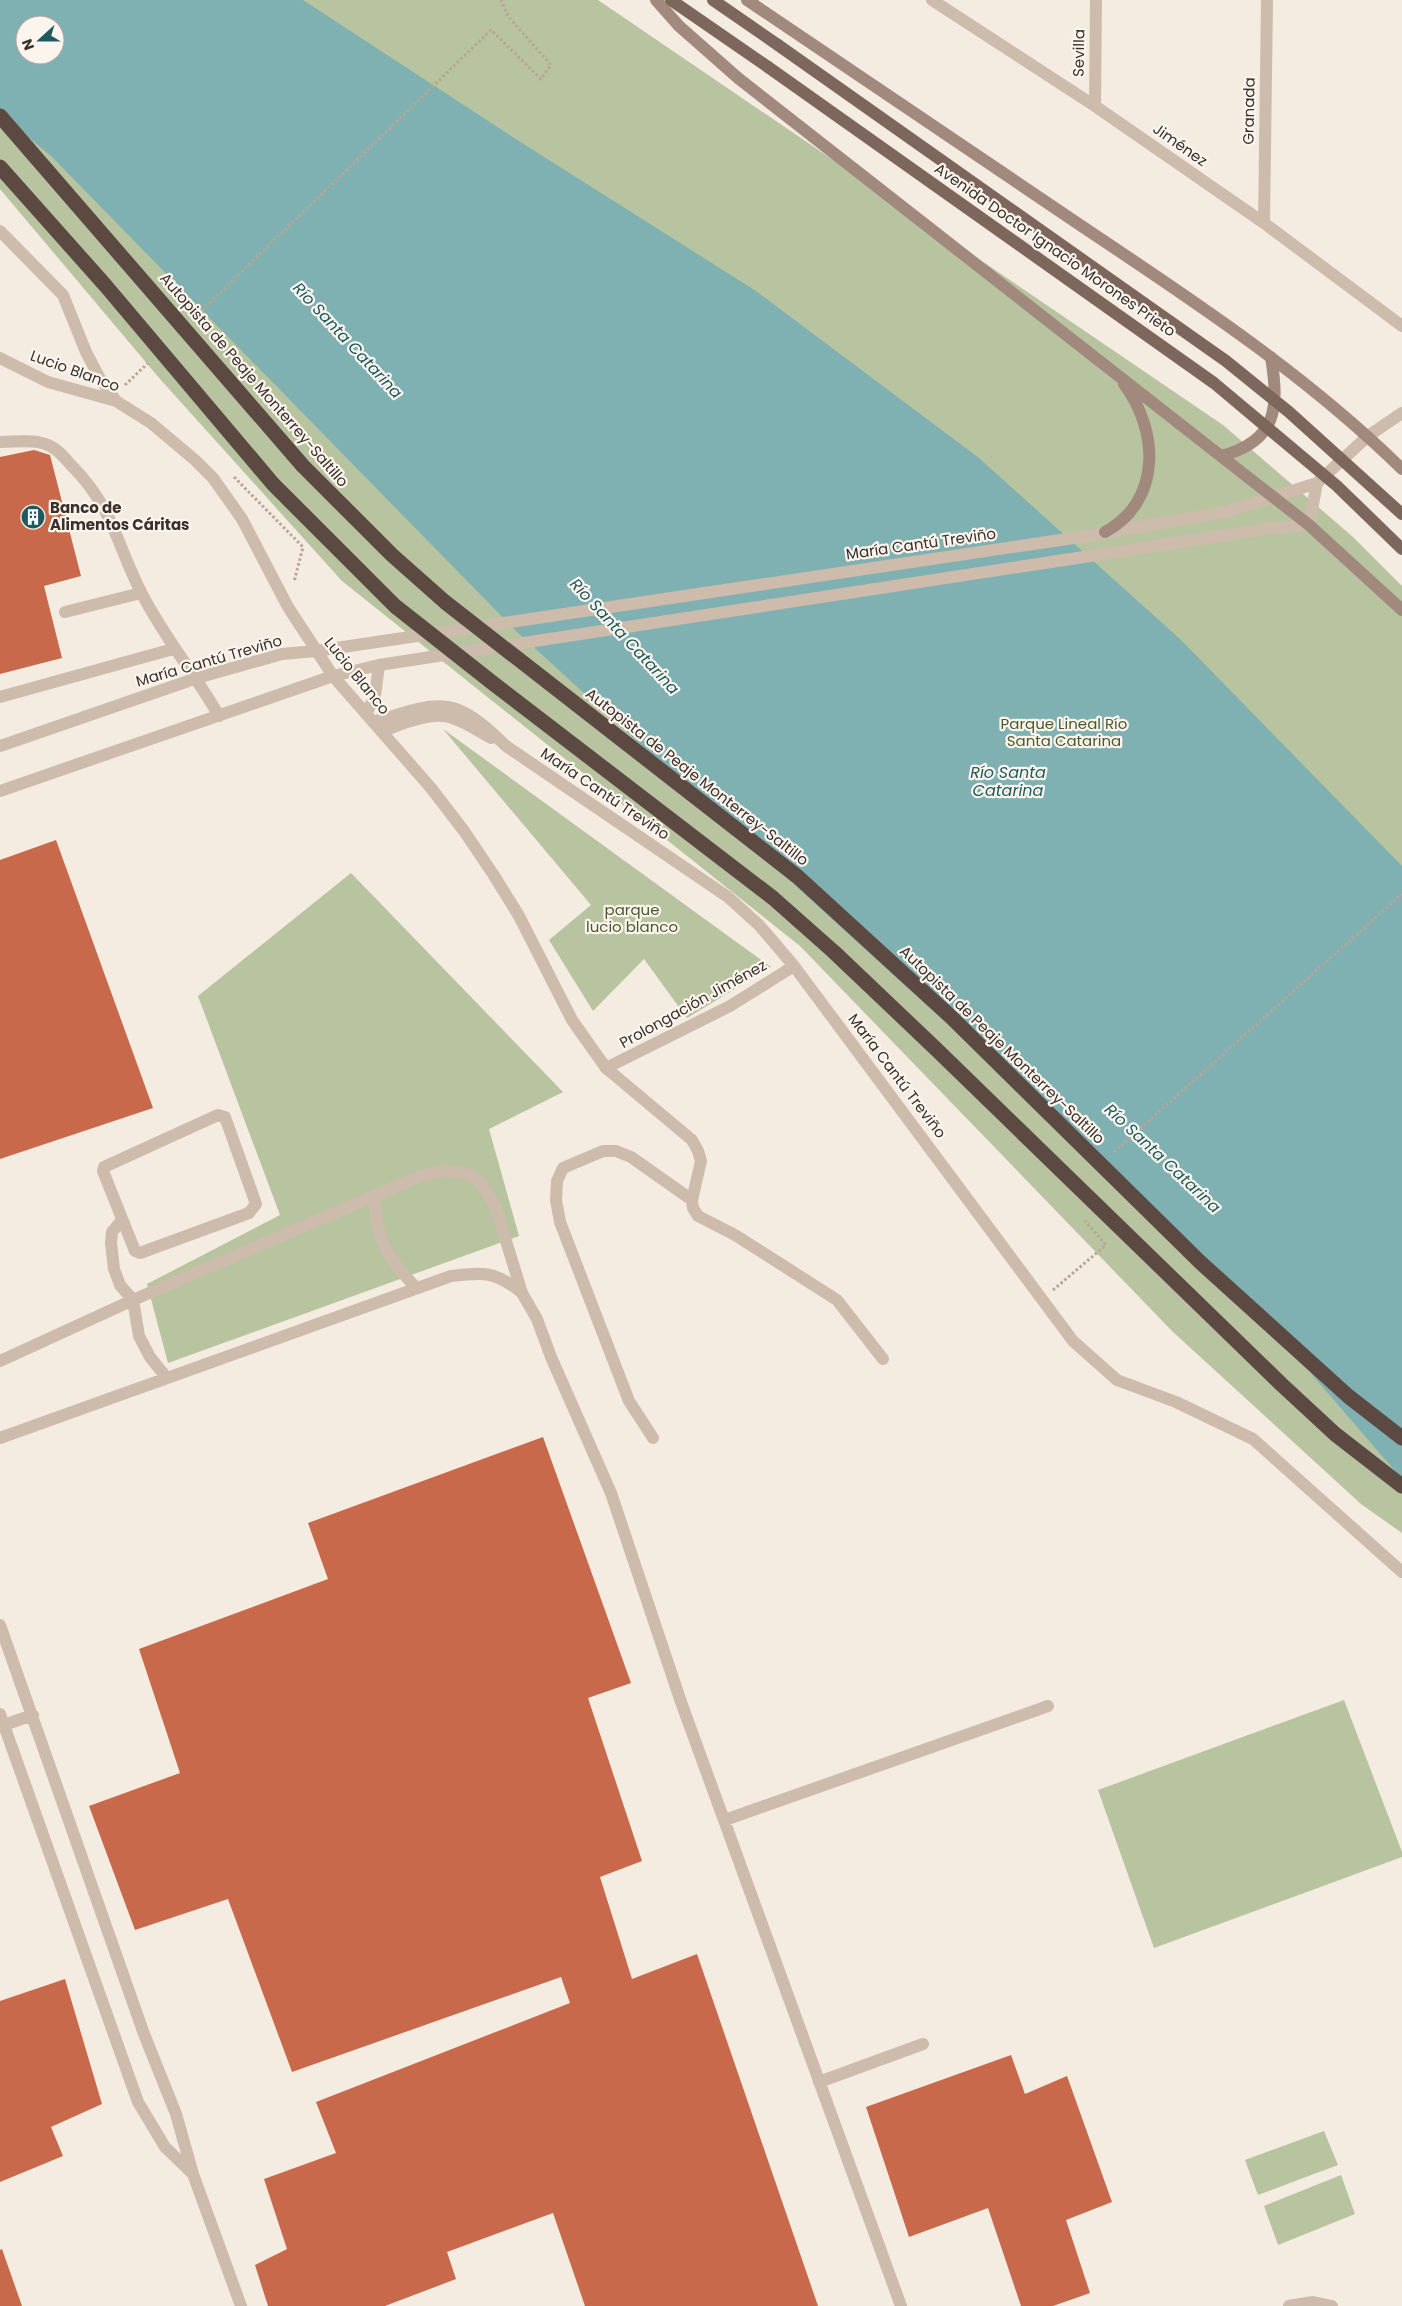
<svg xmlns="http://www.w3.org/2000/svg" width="1402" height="2306" font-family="Poppins,sans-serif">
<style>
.green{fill:#b8c4a0;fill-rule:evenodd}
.water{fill:#7fb0b2;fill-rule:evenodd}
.building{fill:#c8694b}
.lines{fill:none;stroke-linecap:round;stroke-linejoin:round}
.path{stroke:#b9a596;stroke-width:3;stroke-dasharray:2.5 2.5;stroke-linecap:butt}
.lane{stroke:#cdbbac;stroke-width:12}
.street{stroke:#cdbbac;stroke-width:12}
.secondary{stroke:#a18a7d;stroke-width:12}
.primary{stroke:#7d675c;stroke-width:12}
.primary-bridge{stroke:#7d675c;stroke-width:12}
.highway-bridge{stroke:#5c4a42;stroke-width:15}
.labels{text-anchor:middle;stroke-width:4.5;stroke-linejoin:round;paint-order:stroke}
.street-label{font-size:15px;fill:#3b302b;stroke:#fbf5ee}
.poi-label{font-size:15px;font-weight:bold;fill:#3b302b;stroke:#fbf5ee;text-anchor:start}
.park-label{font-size:15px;fill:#4a5a2e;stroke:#fbf5ee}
.water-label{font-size:16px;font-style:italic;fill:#1f5a5e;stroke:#fbf5ee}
</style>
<rect width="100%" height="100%" fill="#f4ebe1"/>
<path class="green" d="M0,0H598L1223,425L1353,537L1402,586V1533L1361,1504L1173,1332L800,946L342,581L160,379L0,189ZM25,25H55V55H25Z
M443,729L771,967L687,1018L644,959L593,1011L549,940L591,905Z
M351,873L563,1092L489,1129L519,1236L168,1363L147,1284L280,1215L198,996Z
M1344,1700L1402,1852V1857L1154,1948L1098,1790Z
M1324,2131L1338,2165L1258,2195L1245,2160Z
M1341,2175L1355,2214L1278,2245L1264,2206Z"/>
<path class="water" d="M0,0H303L511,136L756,291L979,458L1181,640L1402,866V1479L1238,1289L516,631L51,156L0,114ZM25,25H55V55H25Z"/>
<path class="building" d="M34,450L50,455L81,576L44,586L62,658L0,674V457Z
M56,840L153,1108L0,1159V860Z
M543,1437L631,1683L588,1698L642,1861L600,1877L632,1979L697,1954L818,2306H585L553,2213L447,2252L456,2279L385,2306H268L255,2265L287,2249L264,2179L336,2153L316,2102L570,2003L561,1977L292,2072L228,1899L135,1930L89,1806L180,1773L139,1649L328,1579L308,1523Z
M65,1979L102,2104L51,2127L63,2156L0,2182V2001Z
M1011,2055L1025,2094L1067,2076L1112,2202L1066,2220L1090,2293L1053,2306H1021L988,2208L909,2237L866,2107Z
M2,2249L22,2306H0V2250Z"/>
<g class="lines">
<path class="path" d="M195,317L491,30L541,79L551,65L508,16L501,0
M125,385L148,363
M234,477L303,547L294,582
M1114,1152L1402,894
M1053,1290L1106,1245L1085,1221"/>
<path class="lane" d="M0,442C17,442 37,438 52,447C59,451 66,459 71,465C114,508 116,544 142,594C164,637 195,674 219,716
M65,612L141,593
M0,697L173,649
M606,1068L692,1140L698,1151L701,1161L692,1200L693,1208L698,1216L735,1235L837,1300L883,1359
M218,1115L225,1117L256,1204L249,1213L140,1253L135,1251L103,1171L104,1167Z
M374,1196C377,1242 386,1255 416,1288
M122,1220L112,1232L111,1243L114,1269L120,1285L133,1300L139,1336L150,1357L166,1377
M0,1361L133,1300L418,1177L446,1170L470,1175L479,1181L495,1205L522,1293L537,1319L551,1357L611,1493L681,1702L901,2306
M0,1438L451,1276C483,1272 496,1271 522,1293
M653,1438L629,1401L560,1222L556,1200L557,1181L563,1168L603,1151H616L631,1157L692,1200
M0,1625L144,2034L176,2114L193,2174L241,2306
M0,1714L138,2102L165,2147L193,2174
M4,1725L33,1715
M725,1820L1048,1706
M819,2082L923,2044
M1289,2306L1313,2302L1332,2306"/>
<path class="street" d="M932,0L1095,106L1264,223L1402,326
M1095,106L1096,0
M1264,223L1267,0
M0,231L63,295L86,352L99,377L116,401
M0,358L48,382L116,401L151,423L195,460L213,478L242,519L288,607L333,676L431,788L464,831L493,874L519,916L572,1020L606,1068L730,1006L794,966
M366,714L375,696L379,665
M373,722C441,701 453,694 506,746L728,897L759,925L794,966L1073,1341L1117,1380L1176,1402L1253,1439L1402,1572
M382,732C400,724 429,712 449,717C464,721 478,731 491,738
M0,746L197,678L282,654L316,651L1087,536L1226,512L1317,483L1368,436L1402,413
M0,791L333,676L379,665L1266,529L1309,525L1317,483"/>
<path class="secondary" d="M656,0L679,26L738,78L1309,525L1402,610
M747,0C859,75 971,151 1083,227C1194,301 1306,375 1402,469
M1221,456C1278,441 1279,407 1271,357
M1105,532C1162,501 1159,431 1124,384"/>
<path class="primary" d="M671,0L768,67
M713,0L778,45"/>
<path class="primary-bridge" d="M778,45L1226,361L1289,412L1402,514
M768,67L1214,383L1337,486L1402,549"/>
<path class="highway-bridge" d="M0,116L303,466L392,555L445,602L798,877L950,1016L1200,1262L1348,1396L1402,1438
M0,167L105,285L273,484L395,606L494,684L773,898L834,952L936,1049L1281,1384L1335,1434L1402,1486"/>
</g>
<defs>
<symbol id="building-disc" viewBox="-11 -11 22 22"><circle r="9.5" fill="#1f5a5e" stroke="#fbf5ee"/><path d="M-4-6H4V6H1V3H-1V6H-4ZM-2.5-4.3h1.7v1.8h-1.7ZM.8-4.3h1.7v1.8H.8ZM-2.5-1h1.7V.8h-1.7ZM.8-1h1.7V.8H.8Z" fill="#fff"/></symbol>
</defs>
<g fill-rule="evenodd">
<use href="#building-disc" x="19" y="503" width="28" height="28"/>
</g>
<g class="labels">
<g class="street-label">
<text transform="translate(1079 53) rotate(-89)" y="5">Sevilla</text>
<text transform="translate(1249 111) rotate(-89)" y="5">Granada</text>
<text transform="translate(1180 145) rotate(35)" y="5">Jiménez</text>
<text transform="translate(1055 250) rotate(35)" y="5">Avenida Doctor Ignacio Morones Prieto</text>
<text transform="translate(75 371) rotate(20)" y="5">Lucio Blanco</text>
<text transform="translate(254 380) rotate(49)" y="5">Autopista de Peaje Monterrey-Saltillo</text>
<text transform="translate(921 544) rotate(-8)" y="5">María Cantú Treviño</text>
<text transform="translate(209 661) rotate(-16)" y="5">María Cantú Treviño</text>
<text transform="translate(357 676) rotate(51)" y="5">Lucio Blanco</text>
<text transform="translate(697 777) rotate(38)" y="5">Autopista de Peaje Monterrey-Saltillo</text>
<text transform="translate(605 794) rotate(34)" y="5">María Cantú Treviño</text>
<text transform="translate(693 1004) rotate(-29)" y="5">Prolongación Jiménez</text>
<text transform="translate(1002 1045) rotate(44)" y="5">Autopista de Peaje Monterrey-Saltillo</text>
<text transform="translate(897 1076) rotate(53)" y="5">María Cantú Treviño</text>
</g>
<g class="poi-label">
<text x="50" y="513">Banco de<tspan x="50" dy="17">Alimentos Cáritas</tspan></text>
</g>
<g class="park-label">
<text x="1064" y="729">Parque Lineal Río<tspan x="1064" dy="17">Santa Catarina</tspan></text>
<text x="632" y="915">parque<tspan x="632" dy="17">lucio blanco</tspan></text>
</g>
<g class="water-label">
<text transform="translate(348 340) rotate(47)" y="6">Río Santa Catarina</text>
<text transform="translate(625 636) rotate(47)" y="6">Río Santa Catarina</text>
<text x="1008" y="778">Río Santa<tspan x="1008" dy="18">Catarina</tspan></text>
<text transform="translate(1163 1158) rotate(43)" y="6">Río Santa Catarina</text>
</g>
</g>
<g transform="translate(40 40) rotate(249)"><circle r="24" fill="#fbf5ee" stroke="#aea6a0"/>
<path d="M0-4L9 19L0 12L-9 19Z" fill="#1f5a5e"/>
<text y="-8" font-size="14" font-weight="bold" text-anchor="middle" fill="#3b302b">N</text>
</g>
</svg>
